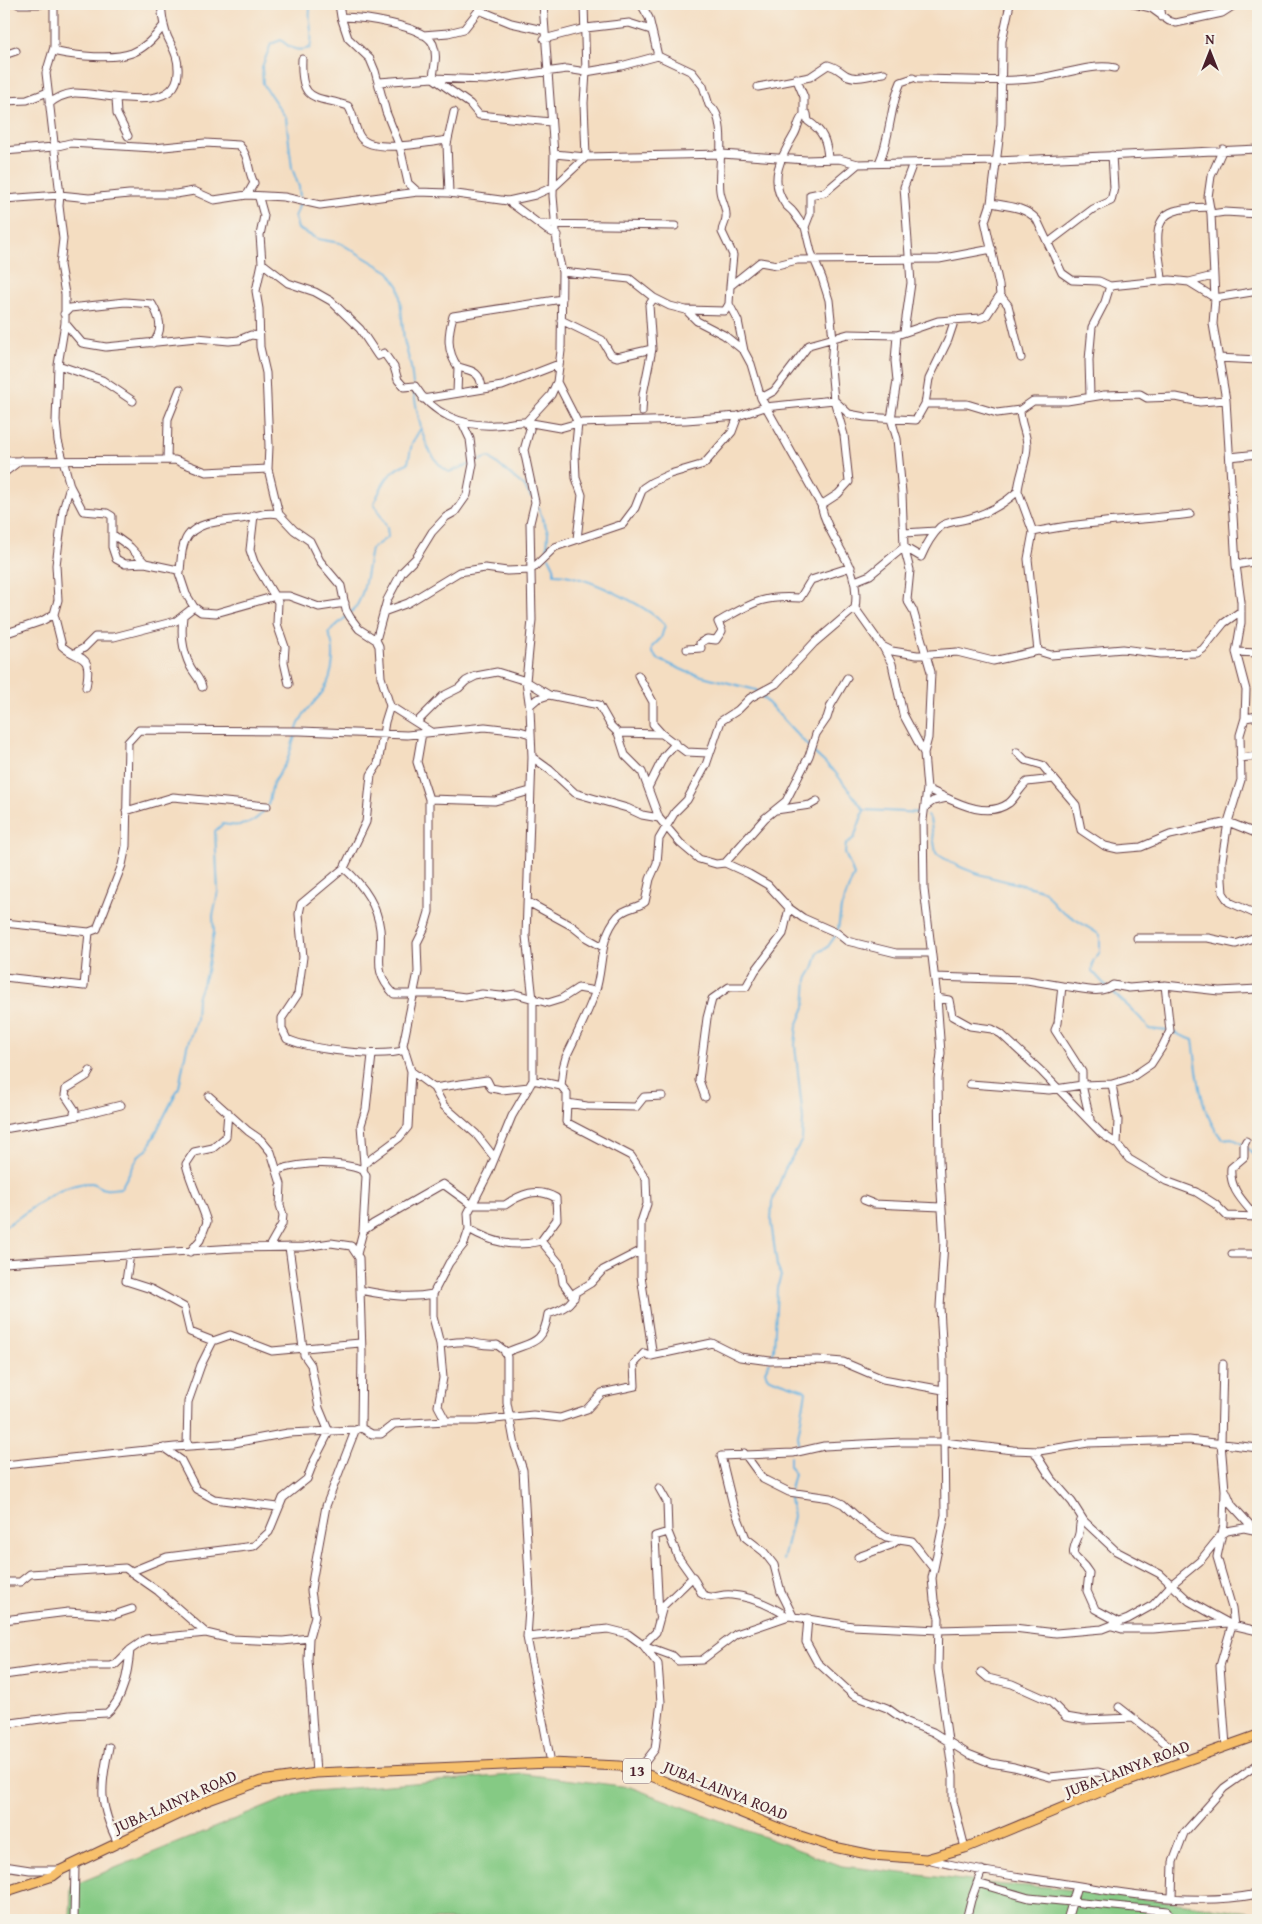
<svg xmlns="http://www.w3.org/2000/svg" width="1262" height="1924" font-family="'Gentium Book Plus',serif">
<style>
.green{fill:#85ca84;stroke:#687458}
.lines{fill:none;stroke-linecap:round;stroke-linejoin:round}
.stream{stroke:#68b4e1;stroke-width:2}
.minor-casing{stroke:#643c42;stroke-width:9}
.major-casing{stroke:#643c42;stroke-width:11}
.minor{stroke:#fff;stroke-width:7}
.major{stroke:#f7c06c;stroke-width:9}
.labels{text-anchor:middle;stroke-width:5;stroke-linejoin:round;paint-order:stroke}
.shield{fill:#f7f3e8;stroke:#7e5f64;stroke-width:1}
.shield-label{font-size:15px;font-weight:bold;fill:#4a1f2b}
.street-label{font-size:16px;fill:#4a1f2b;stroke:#f7f3e8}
</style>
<rect width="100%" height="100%" fill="#f7f3e8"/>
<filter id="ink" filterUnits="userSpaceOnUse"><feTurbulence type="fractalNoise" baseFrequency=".02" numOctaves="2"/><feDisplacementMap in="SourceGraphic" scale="10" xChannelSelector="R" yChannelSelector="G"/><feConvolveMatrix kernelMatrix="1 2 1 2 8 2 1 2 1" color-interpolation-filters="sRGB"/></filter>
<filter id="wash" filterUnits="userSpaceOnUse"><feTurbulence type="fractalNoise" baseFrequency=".0096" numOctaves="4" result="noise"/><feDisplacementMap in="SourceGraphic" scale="20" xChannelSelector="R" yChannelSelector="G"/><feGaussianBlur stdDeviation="1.12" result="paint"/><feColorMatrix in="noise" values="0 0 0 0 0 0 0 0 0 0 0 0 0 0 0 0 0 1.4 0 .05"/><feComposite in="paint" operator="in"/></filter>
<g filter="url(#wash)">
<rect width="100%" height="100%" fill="#f4ddc1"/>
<path class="green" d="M523,1774L630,1787L842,1866L1004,1885L1048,1887L1258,1913V1920H70L71,1886L302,1792Z"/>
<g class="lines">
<path class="stream" d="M300,198L299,187L292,168L286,118L263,84L262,67L271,44L281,40C291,49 297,52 310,48C315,32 306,21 311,4
M300,203L295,217L298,229L318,239L340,243L389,272L399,287L404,340L411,367L413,384
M413,388C418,416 423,457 449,472L471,464
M476,462L489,457L524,486L531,497
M537,505L548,532L547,553
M549,557L554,567V574C582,574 645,604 665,625L661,638L652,647V652L658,659L687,672L756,690L809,747
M350,613C365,603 367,566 371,549L388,537L387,528L374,503C383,484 388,470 408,463L412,443L421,428
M297,729C301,713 315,703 324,690C333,675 337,648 328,633L347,616
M812,751L835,772L864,810L854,838L846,844L845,853L854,875L841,908L838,930
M268,805L273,783L287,761L296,733
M865,810L923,813
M927,815L930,819L936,853C971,878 1005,879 1045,891L1056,907L1100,935V952L1093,961L1092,971L1107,987
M1110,990C1124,1003 1139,1014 1149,1029L1168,1031
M1172,1032L1193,1040C1198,1074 1199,1112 1222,1139L1232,1138L1242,1144
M1246,1147L1258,1160
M4,1227C31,1211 58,1183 91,1183C96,1183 100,1188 105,1189C110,1190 116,1188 121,1188L139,1155L147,1150L179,1087L187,1046L196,1020L197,998L207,971L214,932L213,916L218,892L215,831L223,824C241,828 255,824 265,809
M771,1359L774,1350L777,1288L781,1276L777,1266L771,1222L772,1202L785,1169L802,1140L803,1119L795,1045L797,1026L805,1007L807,979L813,969L818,952L827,948L836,935
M769,1363L765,1371L767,1377L804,1390L806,1392L798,1436L799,1442L794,1450
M790,1456V1466L794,1474L790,1489
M783,1560L793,1516L789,1493"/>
</g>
</g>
<g filter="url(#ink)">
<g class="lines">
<defs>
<path id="minor" d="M18,4H41
M339,4L341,17L348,38L370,59L375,71L386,112L400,147L408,183L418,192
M477,4L479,10L511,23L543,30
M641,4L649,18L658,56L692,72L703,86L709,105C729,117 717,171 720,191C721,200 727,208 726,217C726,223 722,226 722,232L733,255L730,286
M1134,4L1151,8L1169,21L1176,23L1222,13L1236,4
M1160,4L1162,17
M341,17C360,17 424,25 433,44C438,56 434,66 433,78L470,104L479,115L551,122
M423,35L448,33L464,29L479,10
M544,39L586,28L629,23L651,30
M54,47L57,52C76,56 113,60 132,53C145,48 156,36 164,25
M4,55L16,51
M302,59C300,104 315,95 348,106C355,116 354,129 361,138C374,154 429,142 448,140
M796,78L804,97V115C798,119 798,129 794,135C781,157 768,180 785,204C787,207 791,209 793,212C798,218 799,222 805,227
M918,79C959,79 998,83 1039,78C1063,75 1092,63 1115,68
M379,82L433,78L486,80L567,69L586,72L621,66L658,56
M758,87L810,77L828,65C836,67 840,71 846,75C857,81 873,74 884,73
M116,98L117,114L128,136
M4,101L27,100L48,92
M49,104C56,98 65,94 74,93C100,92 176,116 178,73C179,59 174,50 168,38C163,28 162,14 161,4
M807,114L808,121C823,131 827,141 828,159
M1223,149L1211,176L1208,197L1211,214L1215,298L1213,324L1226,400L1236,565L1241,602V623L1236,652L1246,690L1245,718L1240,735L1241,780L1228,822L1222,860V880L1223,893L1229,902L1258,915
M4,151L54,147L70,143L154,148L205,143L239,145C250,156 247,170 254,183L247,195
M554,154L586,157L722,154L806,160L839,159L858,164L996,161L1258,149
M879,163C891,137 889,108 901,82L913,78
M858,164L825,192L810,195V214L805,227L811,252L822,278L829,300L833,339L831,367L834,400L844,435L849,482L838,494L821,505C829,543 862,565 855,608L882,646L892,651L917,655L957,652L993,661L1038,651L1051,655L1123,649L1161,654L1197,653L1203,649L1224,623L1241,611
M449,193L447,144L454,112
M259,198L264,216L260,235L262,263L288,283L315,292L331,301L360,329L378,356L384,353L394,367L398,380L404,387L415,386C432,414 463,427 495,425C506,425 516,421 526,422L551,395L557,382L561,351L562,272L558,254L553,196L554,154L543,4
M4,199L60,195L89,198L129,194H176L194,191L214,200L247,195L284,197L320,205L418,192L449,193L508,201L535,195L555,186L586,157L584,103L586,72L584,4
M508,201L547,230L558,235
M991,203C1008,206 1026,207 1037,220L1062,273L1072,280L1099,281L1110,286L1170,280L1189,282L1215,298L1258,291
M1211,214L1225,212L1258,214
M540,224L675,226
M1048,243L1093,209L1111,201L1114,188L1112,155
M262,263L256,291L259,309L260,347L266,373L269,446L268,469L279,514L294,530L310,541L320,561L341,586L346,610L350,617L359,629L376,640L379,646L381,677L390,706L431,732
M562,272L630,279L654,298L670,306L686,310L697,321L724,335L744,351L751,364L761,398L821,505
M1162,281C1162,259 1145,217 1178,210C1188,207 1199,208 1209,207
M1189,282L1213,276
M1000,295L1008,305L1021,358
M729,304L738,321L744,351
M686,310L725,311L729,304L730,286L760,262L777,265L797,260L939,259L992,249
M64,314L70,308L125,302L152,304C160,318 164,330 153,343
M561,320L602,340L611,355L617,357L652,349L643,394L642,412
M65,323L82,343L106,347L197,338L229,341L239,340L251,335L259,336
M904,332L911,283L904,187L913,163
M897,335L895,361L897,381L891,419L897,439L902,493L904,547L910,570L907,600L913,610L931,672L928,738L924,753L927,789L923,820L924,889L937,998L941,1053L938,1079L939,1160L944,1242L940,1307L943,1360L945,1515L932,1578L934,1600L939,1618L938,1669L953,1776V1801L965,1848
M652,349L649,305L654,298
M1218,358L1258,360
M58,365L102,380L133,401
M557,382L578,423L575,454L576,478L582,495L577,539
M482,389C481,372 473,371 458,367C446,351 448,334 453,316L562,299
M457,393L458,367
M1090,396L1089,360L1092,327L1105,302L1110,286
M761,398L774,391L809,345L848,334L897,335L938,321L981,318L987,315L1000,295L999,285L985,221L991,203L1001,124L1002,41L1010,4
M423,399L502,386L559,364
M925,404H967L997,413L1020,410L1033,401H1067L1104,395L1140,394L1147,398L1176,397L1200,402L1226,400
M526,422L530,429L524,450L535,502L530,523L532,620L526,681L530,709L532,757L526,936L533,1000V1080
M526,422L560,428L578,423L686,420L738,416L765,407L834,400L849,414L865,417L916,420L925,404L929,379L948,340L955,319
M1230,457L1258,454
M167,460L168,419L180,389
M4,461L175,460L206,472L268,469
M4,473L21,460
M70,486L83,511L107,513L112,516V547L116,559L125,564L145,563L178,570L186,594L194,607L201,612L216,613L276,596H289L319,607L345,603
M1018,491L1033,532L1028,559L1038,651
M254,515L250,550L254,562L278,602L277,624L285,647L284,662L289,684
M1033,532C1085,521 1137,521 1190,514
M904,533L936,531
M112,534L130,547L145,563
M1236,565L1258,561
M180,572C181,562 181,549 185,541C193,521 223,521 241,519C255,517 265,511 279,514
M855,581L870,575L904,547L921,557C926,545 931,536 940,527C946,521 962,521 970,518C988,513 1005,503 1018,491C1019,476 1028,458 1027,444C1026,432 1020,422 1020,410
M386,611L408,603L459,572L485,568L507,571L531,570L555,547L623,524L635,508L643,488L652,482L670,474L704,464L732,432L738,416
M54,614L62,646C79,662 93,651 86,687
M183,616C181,634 182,649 190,666C194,674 200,678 202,687
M4,634L42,621L54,614L58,600L56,565L63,510L70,486L58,441L56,421L58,365L65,323V294L60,265L63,239L59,206L60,195L46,73L54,47V4
M376,640L387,600L402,572L416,558L432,532L446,517L455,512L467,495L473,464L470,439L462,422
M883,647L892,664L903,714L924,753
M687,649L701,648L700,643L707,639L716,640L722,631L718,622C751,604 761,595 800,598L811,580L851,567
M1236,652L1258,653
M75,653L84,648L95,637H114L176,621L194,607
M638,675L653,702V724L662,734
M530,705L537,699L549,695
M390,706L385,722L378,764L371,775L366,822L344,868L301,904L299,914L303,957L298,994L282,1018V1029L287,1039C312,1050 380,1058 405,1050
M1245,718L1258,716
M417,722L443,696L459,688L466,681L476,676L497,672L526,681L549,695L599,705L611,726L618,733L662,734L686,752L708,753
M422,733L417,762L429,799V912L424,929L417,943L418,972L403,1045L411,1071L434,1088L444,1106L476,1134L494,1157
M618,733L625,755L642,772L648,788
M1017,752L1025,760L1042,765L1076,805L1081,830L1105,846L1118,849L1141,847L1170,835L1228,822L1258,834
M532,757L550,770L575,793L627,808L642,815L659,818L680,843L699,859L716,864L725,863L749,874L768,885L789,908L803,918L837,933L847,941L896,953H930
M1240,758L1258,756
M927,789C951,799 984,821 1009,803C1016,797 1020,788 1027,782L1054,779
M428,796L429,799L495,801L530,791
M925,807L933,801L947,798
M776,810L810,805L817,801
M126,811L173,797L267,806
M659,818L648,788L664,756L676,743
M725,863L765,818L786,801L809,756L816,734L827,718L831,705L847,678
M344,868C362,884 377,904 380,929C383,957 371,970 394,994H442L465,997L482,994L501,996L516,994L548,1003L561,999L578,988L595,991
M528,902L572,926L587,938L603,947
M4,923L89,932
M1137,938H1208L1236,944L1258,936
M4,977L84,986L89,932L97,929L122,865L126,846L128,742L139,730L300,731L407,735L485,727L520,731L530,734
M935,977L1027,980L1062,986L1058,1023L1055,1030L1082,1072V1085L1090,1119
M1062,986C1078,987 1100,996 1113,985L1129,988L1165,985L1219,991L1258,989
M937,998L949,1000L952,1016L970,1026L992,1029L1001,1034L1042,1072L1102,1134L1117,1144L1129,1159L1166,1181L1196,1192L1215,1204L1227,1216L1258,1217
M970,1084L1049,1090L1082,1085L1112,1084
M561,1086L567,1093V1103L587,1106L636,1107L644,1097L662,1096
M434,1088L487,1080L491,1088L502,1090L529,1087
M209,1096L248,1131L261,1140L271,1152L281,1184L280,1205L283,1215L282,1224L269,1247
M705,1097L699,1080L707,1018L712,999L729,987H746L755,971L783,934L789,908
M73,1117L75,1110L65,1095L66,1089L87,1076L90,1071
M4,1129L73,1117L121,1105
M1246,1141L1244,1145V1157L1231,1168C1229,1189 1243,1201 1256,1217
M1117,1144L1118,1120L1112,1084L1129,1079L1151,1064L1162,1047L1170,1031L1165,985
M364,1164L361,1125L366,1109L372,1055
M278,1170C303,1162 338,1161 363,1170L366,1176L363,1231
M363,1170L364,1164L399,1138L408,1127L411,1071
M864,1200L874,1204L941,1207
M469,1229C493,1243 514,1248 541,1241
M190,1252L200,1240L207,1222C201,1202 191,1185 186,1164L194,1152L213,1148L226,1137L228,1112
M130,1254L126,1281L151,1289L184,1307L190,1332L213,1341L230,1335L272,1351L360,1343
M357,1254L363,1231L373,1224L443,1184L472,1205H505C521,1194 537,1187 556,1198L557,1219L541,1241L560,1264L563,1283L574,1298
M1232,1254H1258
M4,1263L235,1248L304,1247L331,1243L351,1246L359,1258L362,1352L361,1428L355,1430L288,1433L234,1443L175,1447L4,1465
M360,1290C385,1295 408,1299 433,1294
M440,1344L443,1378L438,1406L446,1421H477L533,1415L560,1418L587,1409L602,1393L635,1386L634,1364L644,1353L651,1356L652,1350L641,1276V1222L647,1204L646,1179L631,1156L566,1122L567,1103
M505,1353C530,1341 543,1347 548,1314C561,1310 572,1305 576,1292L591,1283L603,1270L640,1251
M651,1356L712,1343L740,1357L770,1361L818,1360L843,1362L883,1379L943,1390
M1223,1364L1221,1443L1225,1490L1224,1524L1217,1557L1232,1608L1234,1626
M361,1428L372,1434H381L394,1424L446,1421
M187,1446L188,1402L201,1365L213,1341
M164,1448L181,1460L196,1489L214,1499L277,1507
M1034,1451L1051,1478L1072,1502L1084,1521L1116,1551L1160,1574L1189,1601L1210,1613L1232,1625L1258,1631
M744,1453L763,1479L789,1492L830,1498L843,1504L865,1524L886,1537L912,1541L933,1568
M659,1488L667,1502L668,1532L678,1557L695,1581L702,1594C713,1601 720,1593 732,1595C753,1597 770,1605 787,1616
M1226,1491L1232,1505L1253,1528
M1082,1518C1078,1525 1081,1530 1078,1537C1067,1562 1078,1554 1089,1573L1087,1591L1095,1609L1119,1622
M858,1557L891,1545L898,1540
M130,1572L167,1557L254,1546L269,1532L283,1498L307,1479L314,1461L329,1432L319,1408L311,1365L304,1355L289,1247
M4,1582H20L30,1574L125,1568L158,1591L206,1633L231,1639L283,1641L309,1638L308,1660L316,1773
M659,1615L655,1536L668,1532
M793,1616L781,1592L774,1565L764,1552L746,1538L733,1505L721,1456L793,1453L824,1446L902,1442H943L1013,1450L1039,1451L1088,1443L1189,1440L1258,1448
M808,1618L806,1642L817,1662L853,1695L887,1708L907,1722L933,1732L968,1754L991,1763L1014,1767L1050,1777L1098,1772L1127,1781
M4,1620L68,1612L114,1615L132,1609
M1112,1626L1122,1629H1153L1228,1623
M527,1637L608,1629L628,1634L643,1645L673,1656L678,1661L702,1660L736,1634L789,1616L852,1626L939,1630L1014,1628L1056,1633L1102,1629L1128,1619L1153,1605L1172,1584L1200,1561L1221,1535L1227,1531L1244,1528L1258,1531
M309,1638L315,1616L311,1591L313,1577L326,1506L355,1431
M981,1672L988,1678L1012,1684L1050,1701L1066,1717L1084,1720L1133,1718
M4,1675L69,1666H111L116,1664L129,1651
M1119,1707L1187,1760
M4,1724L70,1715L107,1713C124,1699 128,1671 130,1650L146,1639L206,1633
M1226,1746L1220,1666L1232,1625
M109,1747C100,1788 99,1805 118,1843
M551,1763L527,1637L530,1594L523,1470L515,1446L507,1403V1357L504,1350L497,1345C487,1346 480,1344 469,1342C459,1341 450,1343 440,1344L433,1317V1294L449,1263L464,1244L469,1229L468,1213L489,1172L512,1116L533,1080L561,1086L563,1068L566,1057C576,1036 587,1015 595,993C604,967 598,939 618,916C626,907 636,909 645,902L650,879L657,863L659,839L675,812L687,800L706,765L721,721L738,710L750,698L776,684L814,643L855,608
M638,1771L655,1749L661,1702L658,1664L643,1645L656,1632L663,1606L693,1577
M927,1859C966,1869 1006,1875 1047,1881C1117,1891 1187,1908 1258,1894
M4,1866L30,1870H61
M977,1883L1029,1898L1167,1911L1173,1920
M1172,1898L1173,1862L1184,1833L1224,1788L1258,1764
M74,1920L75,1864
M966,1920L971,1900L982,1870
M1067,1920L1077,1886"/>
<path id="major" d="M4,1892L53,1876L61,1870L206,1801L261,1781L316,1773L551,1763L620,1766L651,1776L791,1833L834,1847L872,1855L926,1859L965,1848L1112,1787L1258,1735"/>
</defs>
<use href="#minor" class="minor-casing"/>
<use href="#major" class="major-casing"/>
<use href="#minor" class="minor"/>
<use href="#major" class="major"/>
</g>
</g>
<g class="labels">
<rect class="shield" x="623" y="1758.5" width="28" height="25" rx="4"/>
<g class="shield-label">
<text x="637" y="1776">13</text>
</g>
<g class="street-label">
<text transform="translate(1127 1768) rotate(-21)" y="6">JUBA-LAINYA ROAD</text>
<text transform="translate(726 1790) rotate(22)" y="6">JUBA-LAINYA ROAD</text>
<text transform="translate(175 1801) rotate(-24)" y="6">JUBA-LAINYA ROAD</text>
</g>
</g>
<rect width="1262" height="1924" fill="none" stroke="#f7f3e8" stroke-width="20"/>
<g transform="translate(1210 52)" stroke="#f7f3e8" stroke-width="4" paint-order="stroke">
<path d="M0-4L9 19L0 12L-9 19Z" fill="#4a1f2b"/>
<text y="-8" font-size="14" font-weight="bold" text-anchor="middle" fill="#4a1f2b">N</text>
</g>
</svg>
